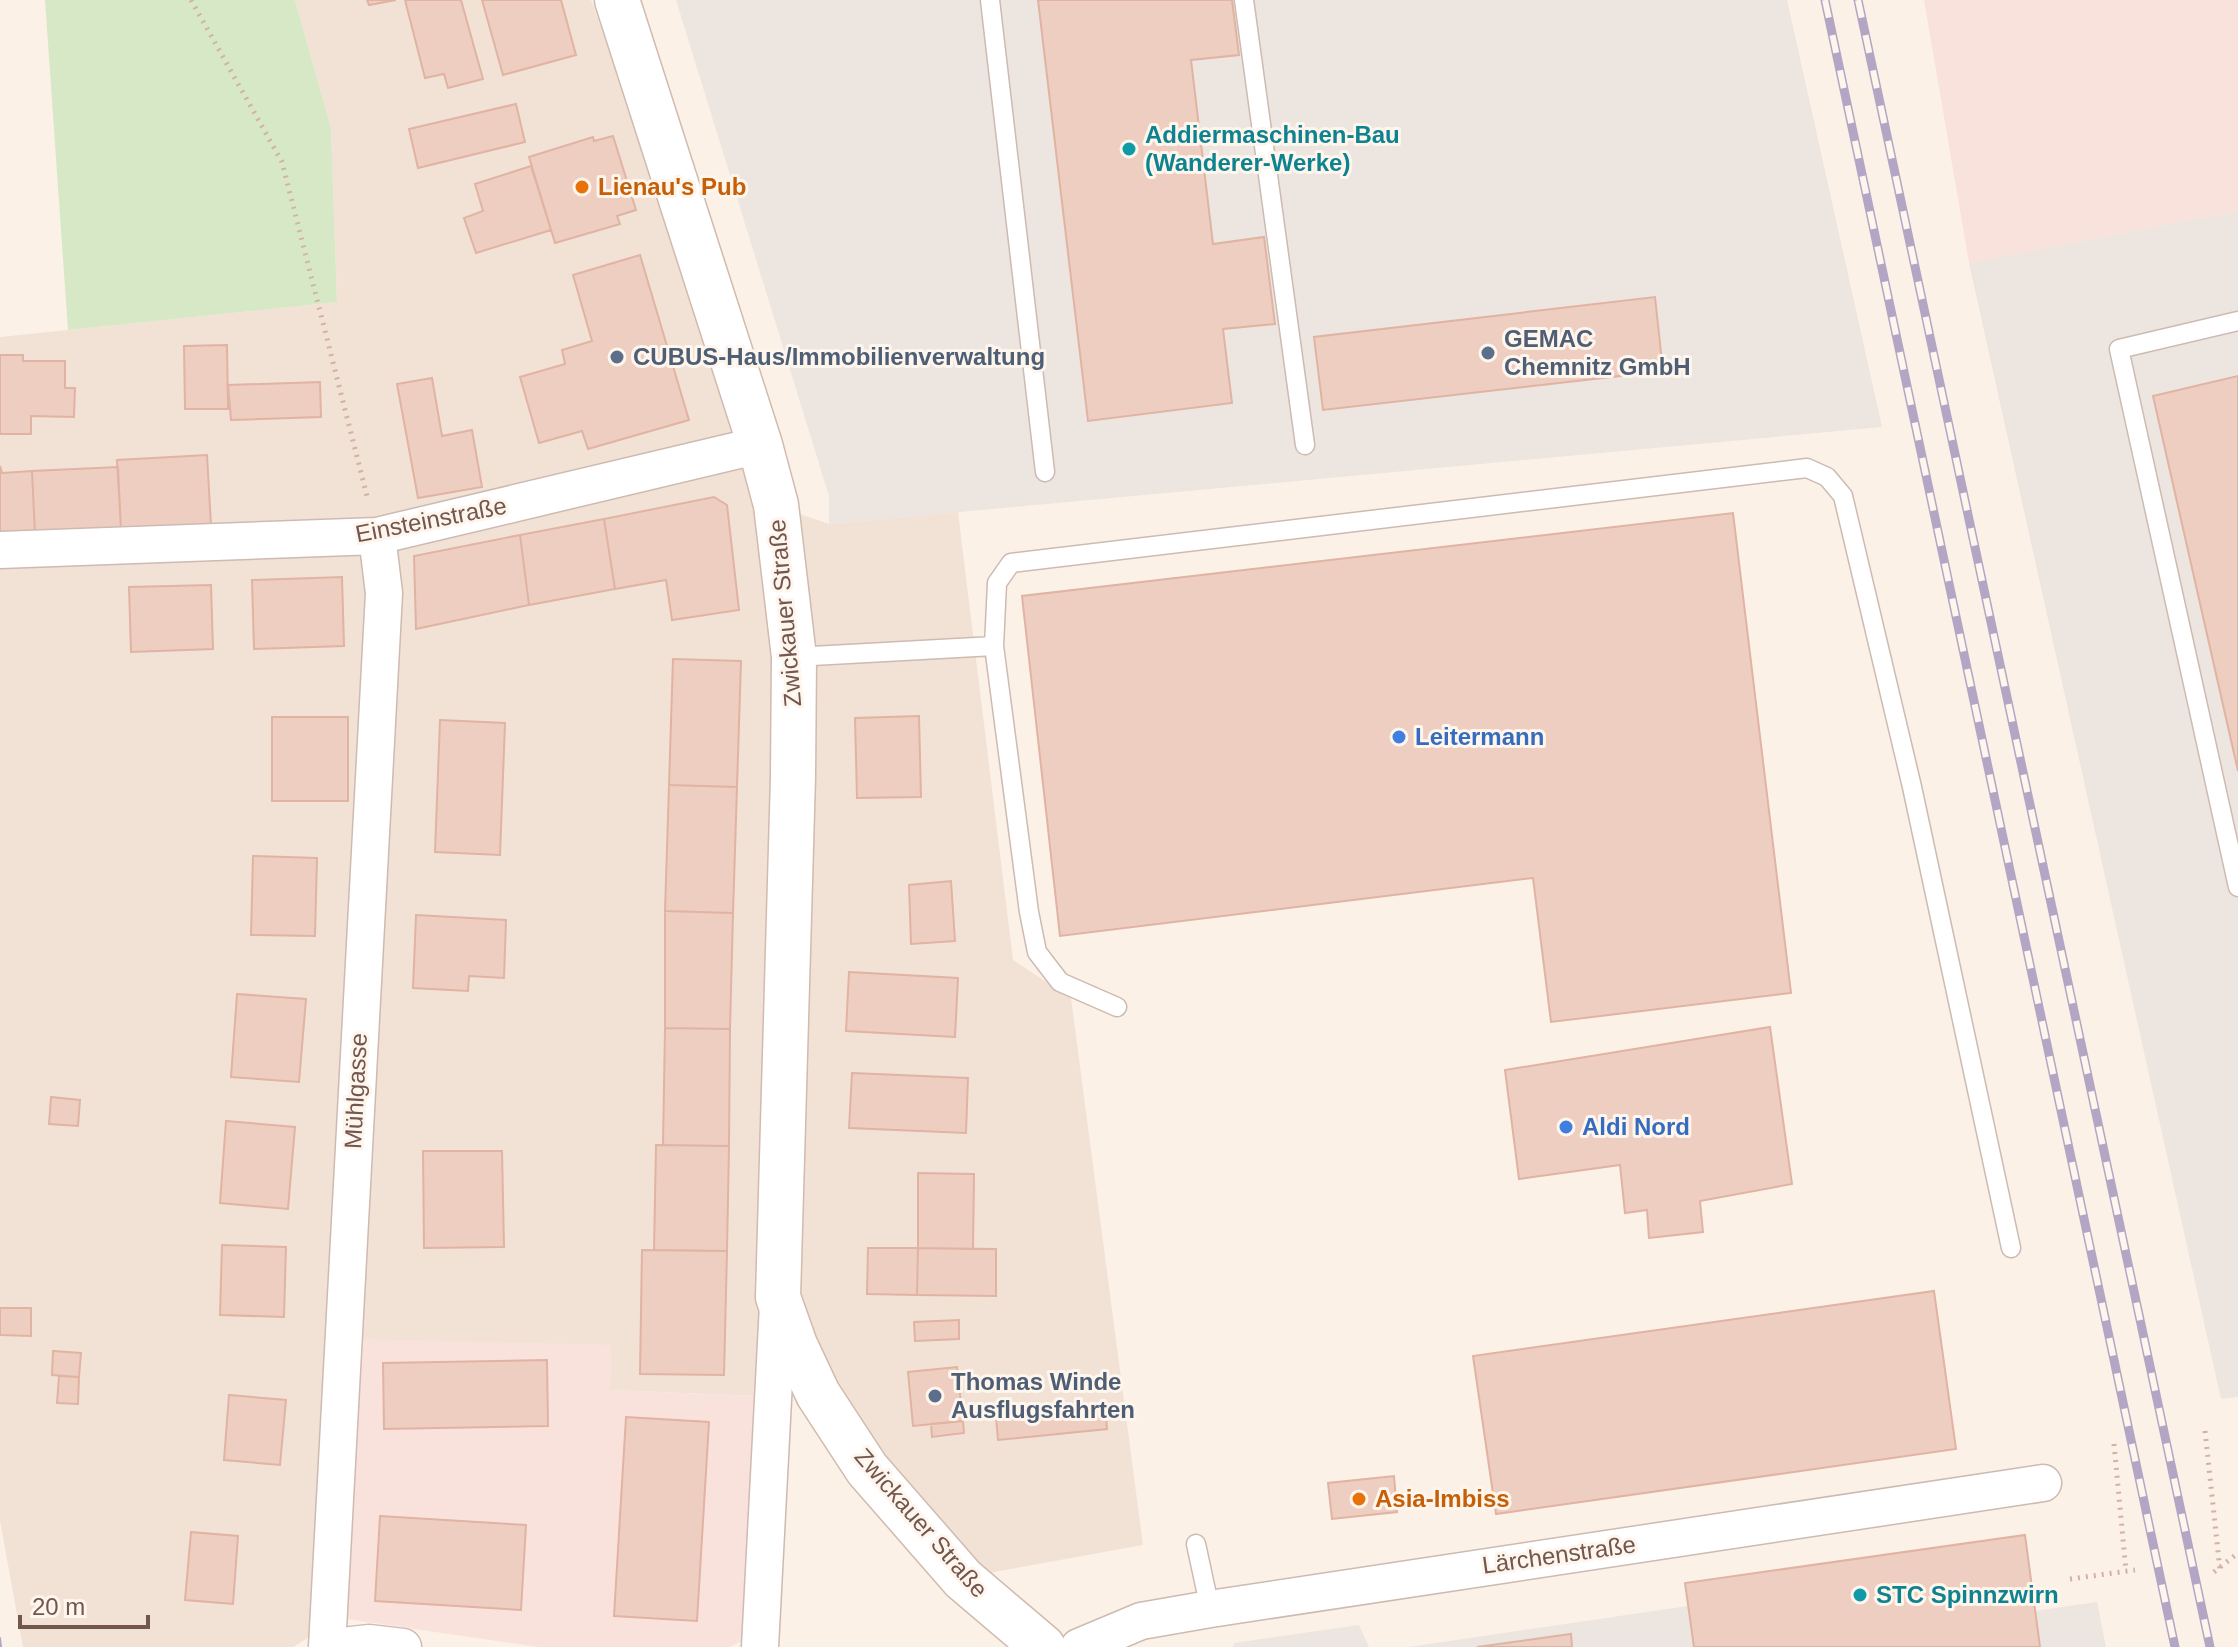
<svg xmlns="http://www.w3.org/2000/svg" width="2238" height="1647" font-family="Arial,sans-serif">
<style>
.residential{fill:#f2e2d6}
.commercial{fill:#fae2dc}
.industrial{fill:#ece5e0}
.green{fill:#d7e8c6}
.building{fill:#eecec1;stroke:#e0b3a2;stroke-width:2}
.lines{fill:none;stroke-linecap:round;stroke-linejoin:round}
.service-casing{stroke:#cebab1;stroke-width:21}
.minor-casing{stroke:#cebab1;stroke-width:39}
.secondary-casing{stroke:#d1baae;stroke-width:47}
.path{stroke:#d3b1a4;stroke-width:5;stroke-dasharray:2 6;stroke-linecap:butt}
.service{stroke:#fff;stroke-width:18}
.minor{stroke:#fff;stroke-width:36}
.secondary{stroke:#fff;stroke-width:44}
.tram{stroke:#b3a6c4;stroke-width:2}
.rail-casing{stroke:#b3a6c4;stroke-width:9}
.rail{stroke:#fef5ed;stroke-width:6;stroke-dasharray:18;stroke-linecap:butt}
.culture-dot{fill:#0f9aa8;stroke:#fef5ed;stroke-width:3}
.food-dot{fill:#e8710a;stroke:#fef5ed;stroke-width:3}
.service-dot{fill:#5c6f8a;stroke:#fef5ed;stroke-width:3}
.shop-dot{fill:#3f7fe0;stroke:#fef5ed;stroke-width:3}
.labels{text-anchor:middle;stroke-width:6;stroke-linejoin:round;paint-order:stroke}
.culture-label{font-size:24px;font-weight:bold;fill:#0d838f;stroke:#fef5ed;text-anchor:start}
.food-label{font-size:24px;font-weight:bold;fill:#c56008;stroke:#fef5ed;text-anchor:start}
.service-label{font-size:24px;font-weight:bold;fill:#4e5e75;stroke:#fef5ed;text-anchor:start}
.street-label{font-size:24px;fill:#73564d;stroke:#fef5ed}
.shop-label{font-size:24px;font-weight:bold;fill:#366cbe;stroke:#fef5ed;text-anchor:start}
</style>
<rect width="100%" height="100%" fill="#fbf1e7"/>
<path class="residential" d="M295,0H591L750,435L765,502L829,524L958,512L1013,960L1071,998L1143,1545L983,1574L882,1464L807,1337L758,1396L610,1390L611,1346L340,1618L293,1647H23L0,1521V337L337,302L331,128Z"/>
<path class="commercial" d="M1924,0H2238V211L1969,263Z
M358,1339L611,1345L610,1390L758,1396L743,1640L730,1647H538L340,1618Z"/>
<path class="industrial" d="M676,0H1787L1882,427L829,524V496Z
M2238,211V1397L2221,1399L1969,263Z
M2025,1535L2035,1611L2097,1602L2106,1647H1409L1688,1606Z
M1359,1625L1369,1647H1233L1234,1643Z"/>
<path class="green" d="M45,0H295L331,128L337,302L68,330Z"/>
<path class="building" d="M367,0H396L369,5Z
M405,0H461L483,79L448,88L444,74L425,78Z
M482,0H561L576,55L503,75Z
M1038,0H1232L1239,55L1191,60L1213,244L1264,237L1275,324L1223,329L1232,403L1088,421Z
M516,104L525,142L418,168L409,129Z
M613,136L636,210L617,216L620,224L555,243L529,157L593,137L594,141Z
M531,166L551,230L476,253L464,218L483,211L475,184Z
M640,255L689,420L588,449L582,431L539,443L520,377L565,364L562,350L592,341L573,275Z
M1655,297L1663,371L1323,410L1314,337Z
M227,345L228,409H185L184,346Z
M0,355H23V361H65V388H75L74,417L31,416V434H0Z
M2238,376V771L2153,396Z
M432,378L442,436L472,430L482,487L418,498L397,384Z
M320,382L321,417L231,420L228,385Z
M207,455L211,525L121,530L117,460Z
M0,466L2,473L32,471L35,534L0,536Z
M118,467L121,530L35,534L32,471Z
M714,497L727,505L739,610L672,620L666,580L615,589L604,519Z
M1733,513L1791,993L1551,1022L1533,878L1060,936L1022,596Z
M604,519L615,589L529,605L520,535Z
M520,535L529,605L416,629L414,556Z
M342,577L344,646L254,649L252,580Z
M211,585L213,649L131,652L129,587Z
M673,659L741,661L737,787L669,785Z
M919,716L921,797L857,798L855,718Z
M272,717H348V801H272Z
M440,720L505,723L500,855L435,852Z
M669,785L737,787L733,913L665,911Z
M253,856L317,858L315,936L251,935Z
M951,881L955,941L911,944L909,885Z
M665,911L733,913L730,1029L665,1028Z
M416,915L506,920L504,978L469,976L468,991L413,988Z
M849,972L958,978L955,1037L846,1031Z
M237,994L306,999L299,1082L231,1077Z
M1770,1027L1792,1184L1700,1201L1703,1232L1649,1238L1647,1210L1625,1213L1620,1165L1519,1179L1505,1070Z
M665,1028L730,1029L729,1146L663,1145Z
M852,1073L968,1078L966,1133L849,1128Z
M51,1097L80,1100L78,1126L49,1124Z
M226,1121L295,1127L288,1209L220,1203Z
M656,1145L729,1146L727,1251L654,1250Z
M423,1151H502L504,1247L424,1248Z
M918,1173L974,1174L973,1249L918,1248Z
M222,1245L286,1247L284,1317L220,1315Z
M868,1248H918L917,1295L867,1294Z
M918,1248L996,1249V1296L917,1295Z
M642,1250L727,1251L724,1375L640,1374Z
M1934,1291L1956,1449L1496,1514L1473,1356Z
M0,1308H31V1336L0,1335Z
M959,1320V1339L915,1341L914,1322Z
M53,1351L81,1353L79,1377L52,1375Z
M547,1360L548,1426L384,1429L383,1363Z
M957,1367L963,1421L913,1426L908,1372Z
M59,1376L79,1377L78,1404L57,1403Z
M229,1395L286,1400L280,1465L224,1460Z
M1105,1405L1107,1429L998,1440L996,1417Z
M626,1417L709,1422L697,1621L614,1616Z
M963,1421L964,1433L932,1437L931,1424Z
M1394,1476L1397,1512L1332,1519L1328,1483Z
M380,1516L526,1525L521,1610L375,1601Z
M191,1532L238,1536L233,1604L185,1600Z
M2025,1535L2040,1647H1694L1685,1583Z
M1571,1634L1572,1647H1477Z"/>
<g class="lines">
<defs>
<path id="service" d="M990,0L1045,472
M1244,0L1305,445
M2238,321L2119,349L2238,887
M794,657L994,646
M1117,1007L1060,982L1037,952L1029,912L994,646L997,583L1011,563L1807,468L1827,477L1843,496L1912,787L2011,1248
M1196,1544L1210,1609"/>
<path id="minor" d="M0,550L377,536L760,445
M327,1647L384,593L377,536
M334,1647L369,1643L403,1647
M760,1647L778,1305
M1079,1647L1141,1621L1210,1609L2043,1483"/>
<path id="secondary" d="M617,0L760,445L776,505L794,657L793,777L778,1297L795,1345L818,1394L867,1469L963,1579L1043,1647"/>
</defs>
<use href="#service" class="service-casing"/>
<use href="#minor" class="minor-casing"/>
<use href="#secondary" class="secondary-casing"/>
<path class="path" d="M191,0L282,162L367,496
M2205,1431L2220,1570
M2114,1444L2126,1571
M2214,1572L2238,1553
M2070,1579L2135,1570"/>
<use href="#service" class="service"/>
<use href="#minor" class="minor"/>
<use href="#secondary" class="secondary"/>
<path class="tram" d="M0,1638L1,1647"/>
<defs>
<path id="rail" d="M1825,0L2175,1647
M1858,0L2210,1647"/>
</defs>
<use href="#rail" class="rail-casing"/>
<use href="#rail" class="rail"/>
</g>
<g class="culture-dot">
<circle cx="1129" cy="149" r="8"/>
<circle cx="1860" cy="1595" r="8"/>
</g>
<g class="food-dot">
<circle cx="582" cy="187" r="8"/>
<circle cx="1359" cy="1499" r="8"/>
</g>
<g class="service-dot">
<circle cx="1488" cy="353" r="8"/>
<circle cx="617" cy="357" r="8"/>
<circle cx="935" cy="1396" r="8"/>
</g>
<g class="shop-dot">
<circle cx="1399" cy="737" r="8"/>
<circle cx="1566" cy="1127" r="8"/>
</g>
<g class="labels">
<g class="culture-label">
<text x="1145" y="143">Addiermaschinen-Bau<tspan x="1145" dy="28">(Wanderer-Werke)</tspan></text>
<text x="1876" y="1603">STC Spinnzwirn</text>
</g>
<g class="food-label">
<text x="598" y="195">Lienau's Pub</text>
<text x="1375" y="1507">Asia-Imbiss</text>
</g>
<g class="service-label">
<text x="1504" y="347">GEMAC<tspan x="1504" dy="28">Chemnitz GmbH</tspan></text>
<text x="633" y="365">CUBUS-Haus/Immobilienverwaltung</text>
<text x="951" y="1390">Thomas Winde<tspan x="951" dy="28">Ausflugsfahrten</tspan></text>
</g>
<g class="street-label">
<text transform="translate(431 520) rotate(-11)" y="8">Einsteinstraße</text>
<text transform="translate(785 613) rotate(-95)" y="8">Zwickauer Straße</text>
<text transform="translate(356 1091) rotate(-87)" y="8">Mühlgasse</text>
<text transform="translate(921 1523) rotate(49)" y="8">Zwickauer Straße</text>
<text transform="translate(1559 1555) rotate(-8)" y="8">Lärchenstraße</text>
</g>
<g class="shop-label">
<text x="1415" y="745">Leitermann</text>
<text x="1582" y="1135">Aldi Nord</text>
</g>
</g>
<path d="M20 1615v12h128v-12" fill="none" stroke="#73564d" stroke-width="4"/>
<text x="32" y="1615" font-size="24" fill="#73564d" stroke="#fef5ed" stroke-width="6" paint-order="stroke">20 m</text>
</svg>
